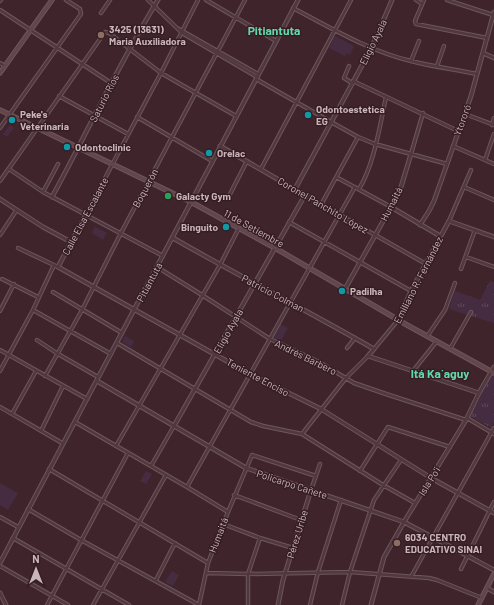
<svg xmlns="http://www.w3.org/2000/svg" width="494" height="605" font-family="Barlow,sans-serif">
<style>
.grass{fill:#462c41}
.park{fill:url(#park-tufts)}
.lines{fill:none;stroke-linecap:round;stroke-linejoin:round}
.minor-casing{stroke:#6d565c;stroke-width:4.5}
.tertiary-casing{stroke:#6d565c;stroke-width:5}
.secondary-casing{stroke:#6d565c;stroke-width:5.5}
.minor{stroke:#50383e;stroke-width:2.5}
.tertiary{stroke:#50383e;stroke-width:3}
.secondary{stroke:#63464c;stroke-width:3.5}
.education-dot{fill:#8d6e63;stroke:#351d23;stroke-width:1.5}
.culture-dot{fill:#0f9aa8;stroke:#351d23;stroke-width:1.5}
.leisure-dot{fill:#2e9e5b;stroke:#351d23;stroke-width:1.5}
.labels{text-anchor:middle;stroke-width:3;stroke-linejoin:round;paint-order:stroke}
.poi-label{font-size:10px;font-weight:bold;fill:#cab5b9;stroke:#351d23;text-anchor:start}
.street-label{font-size:10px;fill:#cab5b9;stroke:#351d23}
.quarter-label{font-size:12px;font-weight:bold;fill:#62d8aa;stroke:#351d23}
</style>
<defs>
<pattern id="park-tufts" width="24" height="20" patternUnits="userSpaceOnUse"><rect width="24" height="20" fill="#462c41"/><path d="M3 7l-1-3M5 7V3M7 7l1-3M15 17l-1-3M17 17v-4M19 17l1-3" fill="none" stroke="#5f485a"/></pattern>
</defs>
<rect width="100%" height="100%" fill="#40242b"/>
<path class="grass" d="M335,36L354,46L350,55L347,53L345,56L329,48Z
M10,125L14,128L7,137L3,134Z
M95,227L107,233L103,240L92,233Z
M280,324L288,328L281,341L273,337Z
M125,336L134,341L131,347L122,342Z
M146,471L152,474L146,484L140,481Z
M0,483L18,493L8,510L0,505Z
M172,571L179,575L173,586L165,582Z"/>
<path class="park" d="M490,281L494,282V323L449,309L455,291L480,300Z
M492,375L494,376V422L491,428L470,416Z"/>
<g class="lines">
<defs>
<path id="minor" d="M148,0L182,33L257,77
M206,0L276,41
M416,0L422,4
M424,0L415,21L416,24L487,38
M447,0L493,15
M0,1L1,0
M293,8C329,27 371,52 411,61C433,67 455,69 477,74
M0,10L111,83
M101,13L110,0
M177,28L258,74
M411,61L419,41
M0,63L5,66
M349,66L344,78L352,83
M437,66L444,46
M256,79L331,122L358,137L375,144L447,164
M353,81L458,131
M59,96L128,134
M465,114L494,125
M137,117L212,161
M492,125L494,118
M0,128L81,14L80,9L66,0
M453,146L494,164
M411,154L423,113
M485,160L494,134
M9,169L43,192L163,256
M261,169L351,0
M336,177L391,207
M0,181L105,32L109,33L161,73L236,116
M464,187L494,200
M359,189C374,165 380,125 386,97
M43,192L58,164
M305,195L426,264
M229,196L247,161
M322,203L358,137
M449,221L471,170
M289,222L411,291
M0,235L16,211
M71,242L161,73L198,0
M18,248L58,267
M466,257L494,267
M157,267L202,295L270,339L319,362L354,383L386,394L466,420
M461,269L475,230
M2,279L38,297
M53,292L122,333
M33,310L111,354
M0,311L14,284
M428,335L445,310L455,283
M37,340L58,354L98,377
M117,343L251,422L263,426L302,434L383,485L415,503
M347,348L355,338
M374,349L399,319
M450,349L471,312
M0,350L87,399
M0,371L33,310L54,265
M413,371L437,341
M45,376L82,310L121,233L245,0
M0,407L62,443
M12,414L36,371
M467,418L494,434
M75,422L187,487L228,512
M41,431L63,386
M302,434L346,378L368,356
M116,446L220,265L239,228
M151,466L174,426
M49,469L208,563
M360,471L388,427L450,447
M187,487L355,187
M311,490L320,464
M234,495L301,520
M28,509L81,540L199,605
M0,517L18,527
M223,524L260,538L293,548
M13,538L129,605
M0,566L68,605
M461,569L494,502
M207,573L248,574L350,572L429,578L437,580L482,598
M411,577L494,428
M156,580L175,543
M47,605L128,453
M93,605L166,475
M199,605L208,563L228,512L252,455L316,476
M248,605V574L260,538
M310,605L318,572L341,500
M342,605L350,572L374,500L401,460"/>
<path id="tertiary" d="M483,53L494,58
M295,189L372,47L392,0
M52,197C88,131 119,63 158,0
M0,199L43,227L71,242L58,267L250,374L321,409L431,478L494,513
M391,207L440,236
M420,225L429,211L434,201L471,96L494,12
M173,238C239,276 308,311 374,349L368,356L479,393
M345,289L391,207L401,187L411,154
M399,319L411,291L449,221L494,237
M97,381L246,468L404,522L494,570
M174,426L305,195L220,146
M0,563L298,0
M487,588L494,592
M0,593L6,605
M278,605L283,580L311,490
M371,605L384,557L404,522L466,420L479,393L494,367"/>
<path id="secondary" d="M0,73L52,0
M0,110L191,202L275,248L407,325L494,373
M478,605L494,574"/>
</defs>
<use href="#minor" class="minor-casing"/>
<use href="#tertiary" class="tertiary-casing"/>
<use href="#secondary" class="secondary-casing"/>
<use href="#minor" class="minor"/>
<use href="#tertiary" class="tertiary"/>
<use href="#secondary" class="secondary"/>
</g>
<g class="education-dot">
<circle cx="101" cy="35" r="4"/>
<circle cx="397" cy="543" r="4"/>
</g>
<g class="culture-dot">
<circle cx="308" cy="115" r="4"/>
<circle cx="12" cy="120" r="4"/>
<circle cx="67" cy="147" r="4"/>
<circle cx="209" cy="153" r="4"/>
<circle cx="226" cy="227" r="4"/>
<circle cx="342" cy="291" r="4"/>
</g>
<circle class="leisure-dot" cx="168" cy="196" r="4"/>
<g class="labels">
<g class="poi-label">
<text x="109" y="33">3425 (13631)<tspan x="109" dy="12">Maria Auxiliadora</tspan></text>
<text x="316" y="113">Odontoestetica<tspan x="316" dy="12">EG</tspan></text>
<text x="20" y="118">Peke's<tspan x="20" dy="12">Veterinaria</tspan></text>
<text x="75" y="151">Odontoclinic</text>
<text x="217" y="157">Orelac</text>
<text x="176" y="200">Galacty Gym</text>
<text x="218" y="231" text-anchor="end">Binguito</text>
<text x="350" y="295">Padilha</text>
<text x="405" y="541">6034 CENTRO<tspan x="405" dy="12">EDUCATIVO SINAI</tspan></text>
</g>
<g class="street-label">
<text transform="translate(373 42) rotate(-64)" y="4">Eligio Ayala</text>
<text transform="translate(104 98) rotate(-63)" y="4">Saturio Ríos</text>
<text transform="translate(462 120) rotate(-70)" y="4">Ytororó</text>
<text transform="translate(145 188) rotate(-62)" y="4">Boquerón</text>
<text transform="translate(391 204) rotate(-63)" y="4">Humaitá</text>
<text transform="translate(323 205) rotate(30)" y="4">Coronel Panchito López</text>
<text transform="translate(85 216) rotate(-62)" y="4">Calle Elsa Escalante</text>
<text transform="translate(254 228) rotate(29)" y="4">11 de Setiembre</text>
<text transform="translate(418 280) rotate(-63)" y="4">Emiliano R. Fernández</text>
<text transform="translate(149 282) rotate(-62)" y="4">Pitiantuta</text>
<text transform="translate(273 293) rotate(28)" y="4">Patricio Colman</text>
<text transform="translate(228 331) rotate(-61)" y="4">Eligio Ayala</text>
<text transform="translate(306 357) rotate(26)" y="4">Andrés Barbero</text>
<text transform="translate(258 377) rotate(28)" y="4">Teniente Enciso</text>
<text transform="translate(429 481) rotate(-58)" y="4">Isla Po'i</text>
<text transform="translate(292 484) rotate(18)" y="4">Policarpo Cañete</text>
<text transform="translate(297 534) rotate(-73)" y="4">Pérez Uribe</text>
<text transform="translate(218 535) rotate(-69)" y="4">Humaitá</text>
</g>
<g class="quarter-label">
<text x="274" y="35">Pitiantuta</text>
<text x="440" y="378">Itá Ka´aguy</text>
</g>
</g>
<g transform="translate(36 569)" stroke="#351d23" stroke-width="3" paint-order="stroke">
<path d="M0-3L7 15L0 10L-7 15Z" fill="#cab5b9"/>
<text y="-6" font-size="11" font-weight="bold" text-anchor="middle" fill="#cab5b9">N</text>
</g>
</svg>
